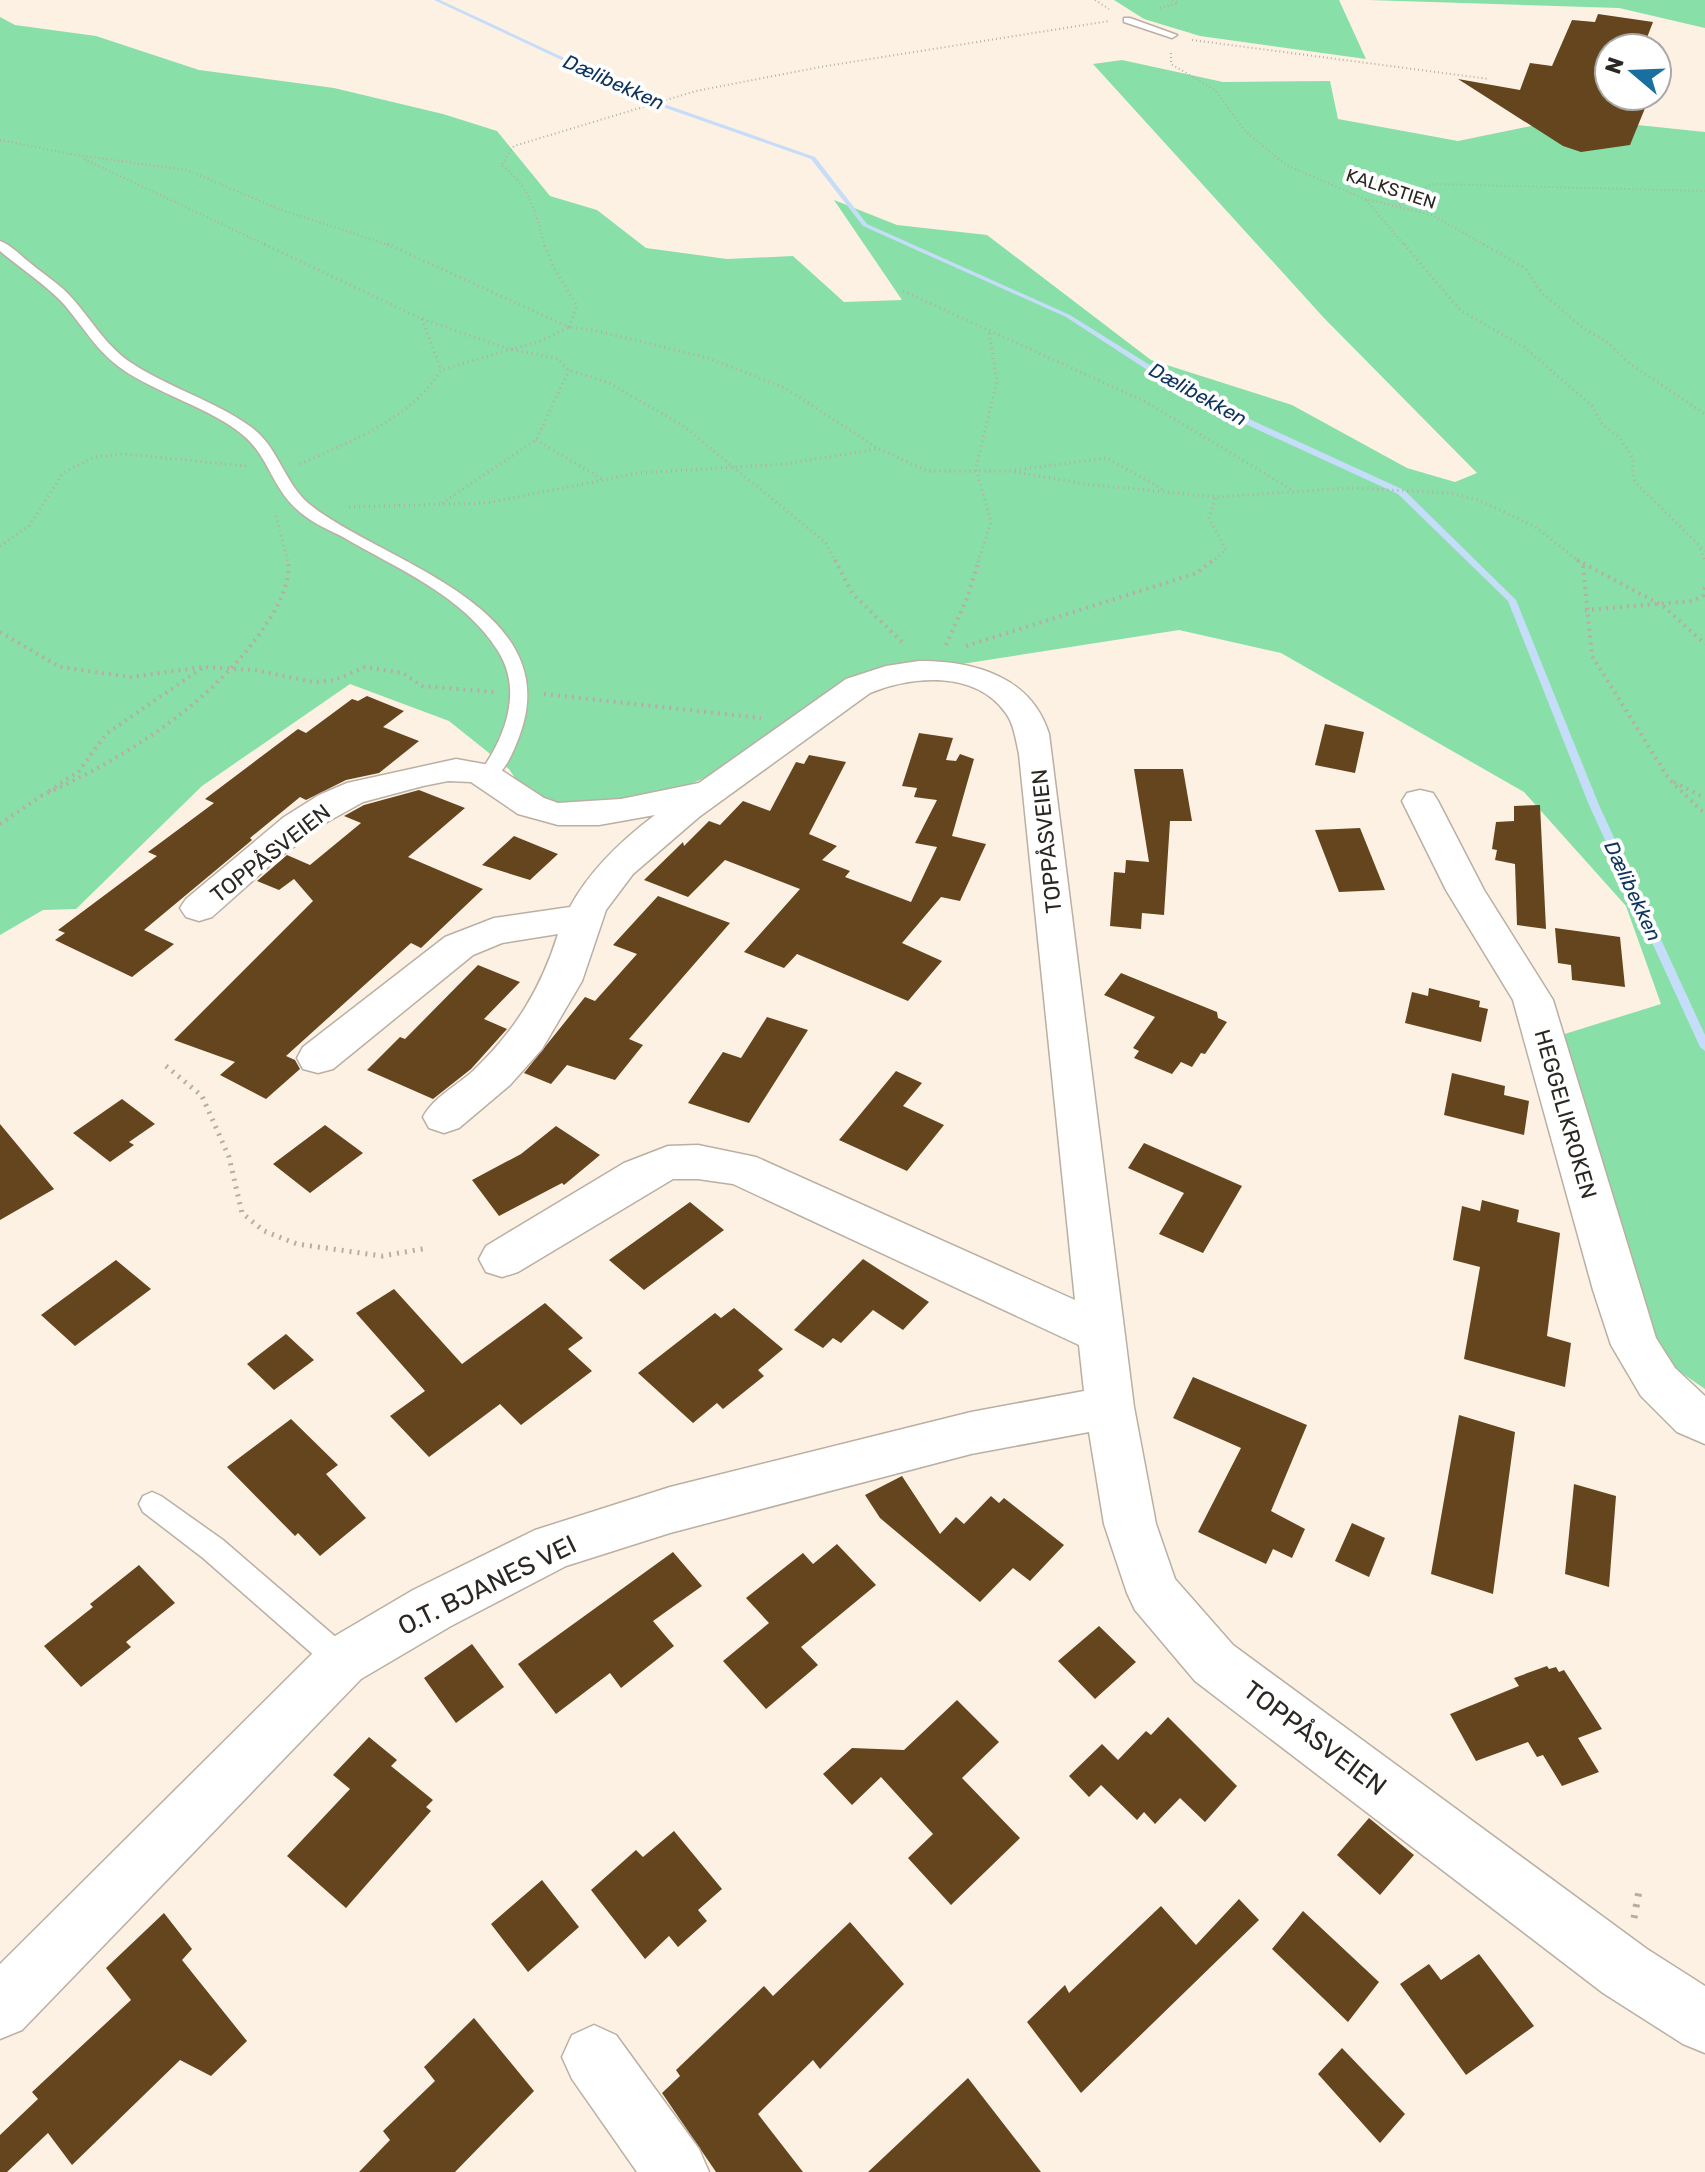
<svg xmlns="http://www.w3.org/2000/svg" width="1705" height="2172" font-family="Rubik,sans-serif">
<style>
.green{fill:#88dfa8}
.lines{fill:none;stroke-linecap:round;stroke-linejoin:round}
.stream{fill:#c6ddf9;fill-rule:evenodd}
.building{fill:#64451d}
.service-casing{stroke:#baafa2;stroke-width:3}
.minor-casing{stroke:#baafa2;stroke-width:3}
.path-far4{stroke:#b7ada3;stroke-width:2;stroke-dasharray:1 3;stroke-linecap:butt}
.path-far3{stroke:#b7ada3;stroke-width:3;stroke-dasharray:1 4;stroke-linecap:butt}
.path-far2{stroke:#b7ada3;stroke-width:4;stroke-dasharray:2 5;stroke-linecap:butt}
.path-far1{stroke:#b7ada3;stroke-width:5;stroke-dasharray:2 6;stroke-linecap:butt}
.path{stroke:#b7ada3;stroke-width:7;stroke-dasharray:3 8;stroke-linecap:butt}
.service{fill:#fff;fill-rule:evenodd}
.minor{fill:#fff;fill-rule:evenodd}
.labels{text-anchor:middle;stroke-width:8;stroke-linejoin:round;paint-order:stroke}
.far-street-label{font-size:18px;fill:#2b2722;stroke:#fff}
.far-water-label{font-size:20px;font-style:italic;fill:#0f3460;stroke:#fff}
.street-label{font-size:22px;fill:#2b2722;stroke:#fff}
.near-street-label{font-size:26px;fill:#2b2722;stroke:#fff}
</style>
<rect width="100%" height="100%" fill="#fdf1e4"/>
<path class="green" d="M1114,0H1339L1366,59L1200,36L1144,19Z
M1368,0H1705V28L1619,8Z
M0,17L15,25L96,36L199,70L334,88L443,114L497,131L550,196L597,210L646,248L727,259L793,256L844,302L902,300L834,200L897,225L987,235L1151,360L1292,405L1407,468L1455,482L1477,473L1324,318L1093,64L1122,60L1223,82L1330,81L1338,119L1458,141L1570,118L1705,132V1389L1654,1354L1555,1037L1661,1004L1626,906L1524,792L1281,653L1179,630L949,666L877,669L722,770L682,788L618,803L549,806L525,793L509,769L449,721L350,684L202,786L76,909L43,910L0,935Z"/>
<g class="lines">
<path class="stream" d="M434,0H440L661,103L815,157L867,224L1070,315L1201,397L1404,490L1516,600L1599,805L1705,1035V1051L1700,1047L1589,805L1508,601L1398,494L1195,401L1066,317L863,226L811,159L657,105Z"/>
</g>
<path class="building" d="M1598,14L1653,22L1643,48H1609V96H1650L1630,145L1581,152L1563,146L1458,79L1520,90L1530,63L1552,66L1572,20L1595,22Z
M367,696L404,711L383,727L419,741L379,773L346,780L306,800L300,797L250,838L252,840L144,930L174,944L132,977L55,940L65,933L58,930L157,856L148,852L214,803L205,799L298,729L306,733L352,699L358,701Z
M1325,724L1364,732L1355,773L1315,765Z
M919,733L953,738L946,760L956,761L960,754L974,759L952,836L986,844L960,901L941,897L902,943L942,961L908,1001L797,954L784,968L744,952L800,889L725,860L688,897L644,880L683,842L684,846L709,821L720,825L743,801L770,811L796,762L804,764L809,755L846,762L809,834L837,846L822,860L850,871L845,877L911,902L937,847L915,843L937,800L914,797L917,788L902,786Z
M1134,769H1183L1192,821H1170L1164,915L1142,913L1141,929L1110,926L1114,872L1125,873L1126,860L1149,862Z
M419,790L465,808L408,857L483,889L421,948L411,943L286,1056L295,1060L300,1069L266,1099L220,1075L235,1062L174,1040L313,901L294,879L279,890L257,881L287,855L310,865L361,823L344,816L364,805Z
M1540,805L1546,929L1517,925L1515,864L1495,860L1497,850L1492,849L1496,822L1514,821V806Z
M1360,828L1385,890L1339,892L1315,830Z
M514,836L558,854L530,880L482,865Z
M658,896L730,923L629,1039L643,1045L615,1080L567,1065L551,1084L524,1073L585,997L595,1001L637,954L613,945Z
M1555,928L1620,937L1625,987L1572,980L1571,965L1558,963Z
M478,965L520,982L484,1019L507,1029L471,1069L433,1099L367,1070L400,1037L405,1039Z
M1121,973L1217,1012L1218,1018L1227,1022L1205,1054L1201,1053L1192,1067L1181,1062L1172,1074L1134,1058L1139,1051L1133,1048L1155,1017L1104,995Z
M1429,988L1480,1001L1479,1007L1488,1009L1481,1042L1405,1023L1412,992L1428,996Z
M767,1017L808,1030L749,1123L688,1103L723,1052L741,1058Z
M896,1071L922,1083L903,1106L944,1125L907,1171L839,1140Z
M1452,1073L1505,1086L1504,1095L1529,1101L1524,1135L1444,1115Z
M122,1099L155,1124L129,1142L134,1145L110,1162L73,1133Z
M0,1124L54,1189L0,1220Z
M325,1125L363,1153L310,1193L273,1164Z
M556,1126L600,1155L564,1185L562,1183L499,1216L472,1180L521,1154Z
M1144,1143L1242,1186L1203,1253L1159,1234L1184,1193L1128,1168Z
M1482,1200L1519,1210L1517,1222L1560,1233L1547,1336L1571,1343L1565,1387L1464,1359L1480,1267L1453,1260L1462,1206L1480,1211Z
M690,1202L724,1230L644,1290L609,1260Z
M863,1259L929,1302L903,1330L873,1310L841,1343L833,1338L823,1348L794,1330Z
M116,1260L151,1289L75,1346L41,1315Z
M394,1289L462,1364L545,1303L583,1338L568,1349L592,1371L521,1425L500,1404L429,1457L390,1416L425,1391L356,1313Z
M734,1308L783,1349L758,1370L764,1376L723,1409L717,1403L693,1423L638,1373L715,1313L721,1318Z
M286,1334L314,1360L274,1390L247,1364Z
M1193,1377L1307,1425L1271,1511L1305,1529L1292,1558L1273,1549L1266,1564L1198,1532L1241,1448L1173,1418Z
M1459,1415L1515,1432L1493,1594L1431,1574Z
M291,1419L338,1465L326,1474L366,1518L320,1556L298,1533L295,1536L227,1467Z
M902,1476L940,1534L956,1517L964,1524L991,1496L999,1503L1004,1498L1064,1545L1030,1581L1013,1568L980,1602L880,1518L865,1495Z
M1574,1484L1616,1496L1609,1587L1565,1574Z
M1352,1523L1385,1538L1369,1577L1335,1561Z
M837,1544L876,1585L801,1647L818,1665L766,1709L723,1661L769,1623L746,1598L803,1553L813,1564Z
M673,1552L702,1586L653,1621L674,1646L621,1688L610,1673L556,1714L518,1664Z
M139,1565L175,1603L126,1642L131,1647L81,1687L44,1646L93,1607L90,1604Z
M1099,1626L1136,1662L1095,1699L1058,1661Z
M472,1644L504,1687L456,1723L424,1678Z
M1547,1666L1549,1669L1556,1667L1559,1672L1564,1670L1602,1729L1578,1738L1599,1772L1562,1786L1543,1755L1537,1757L1528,1742L1476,1761L1450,1714L1519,1686L1514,1678Z
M957,1700L999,1742L962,1778L1020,1838L951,1905L908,1858L933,1834L881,1777L852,1805L823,1774L852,1748L904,1750Z
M1168,1717L1237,1786L1205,1822L1180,1798L1155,1824L1144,1812L1137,1820L1101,1785L1089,1797L1069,1776L1102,1744L1118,1760L1146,1731L1151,1735Z
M369,1737L397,1760L391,1766L433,1800L426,1807L431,1811L346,1908L287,1856L350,1789L333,1775Z
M1369,1818L1414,1855L1380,1895L1337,1855Z
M674,1831L722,1889L698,1910L707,1921L678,1947L669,1936L645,1959L591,1890L636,1850L643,1857Z
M542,1880L579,1927L528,1972L491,1924Z
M1239,1899L1259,1920L1081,2093L1027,2022L1065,1985L1069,1993L1161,1906L1196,1945Z
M1303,1911L1379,1982L1348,2022L1272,1949Z
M164,1913L192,1949L182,1960L247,2041L211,2076L180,2060L72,2165L48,2133L7,2172H0V2135L38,2099L32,2092L131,2000L106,1968Z
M850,1922L904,1984L820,2069L813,2060L758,2114L803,2172H716L662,2093L680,2076L676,2070L764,1986L773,1996Z
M1479,1954L1534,2026L1466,2075L1400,1984L1429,1964L1441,1980Z
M474,2018L534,2091L455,2172H359L390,2140L383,2131L435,2081L424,2067Z
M1342,2048L1405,2114L1380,2143L1318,2074Z
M968,2078L1041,2172H868Z"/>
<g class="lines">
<defs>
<path id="service" d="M1124,18H1130L1177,35L1172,38L1124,22Z
M0,241C11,245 20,255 29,262C43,274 60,284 71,297C92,320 106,347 133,364C170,388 215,401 251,427C280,448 284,486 313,507C388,564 568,608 519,737C513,752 505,775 488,780L479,774C504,739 524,692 498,651C463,595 397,569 343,537C329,530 313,523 301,513C271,488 270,458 244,436C213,409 156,393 122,369C95,350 82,324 61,301C43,283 20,268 0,251Z
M152,1492L161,1496L223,1540L352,1651L356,1661L352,1671L342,1675L332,1671L203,1558L143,1512L139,1504L143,1496Z"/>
<path id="minor" d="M919,661C974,661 1031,676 1049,734L1134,1407L1156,1524L1175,1579L1233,1645L1647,1949L1705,1986V2053L1683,2044L1603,1993L1195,1681L1135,1610L1127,1593L1104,1524L1089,1432L971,1454L670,1533L566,1566L451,1626L361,1679L22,2030L0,2039V1964L323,1643L413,1590L535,1530L670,1487L971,1412L1084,1391L1079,1345L733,1184L698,1179H673L518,1272L502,1277L486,1272L479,1259L486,1246L624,1163L668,1146L698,1145L756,1157L1075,1300L1019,754C1016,741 1014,723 1005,712C974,670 912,676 870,693L699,817L633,874L606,910L582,981L542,1049L510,1085L459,1128L444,1133L429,1128L423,1117C433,1098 456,1086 473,1071C515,1031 541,989 558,934L502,943L473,955L333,1069L318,1073L303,1069L297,1058L303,1047L445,937L494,918L570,907C590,870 622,840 655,815L599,825H558L518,814L471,782L448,781L423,786L363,802L327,822L276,860L212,917L199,921L186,917L180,908L186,899L284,817L319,795L347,783L456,759L495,766L544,798L558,803L621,799L699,783L846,679L886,666Z
M1420,790L1433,793L1438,801L1484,890L1553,1000L1656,1338L1675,1368L1705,1396V1444L1677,1432L1641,1396L1611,1345L1593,1290L1513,1000L1446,890L1402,801L1407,793Z
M594,2025L616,2035L699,2149L709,2172H637L572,2079L562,2057L572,2035Z"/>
</defs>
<use href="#service" class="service-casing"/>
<use href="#minor" class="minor-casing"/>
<path class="path-far4" d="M1095,0L1109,9
M1160,8L1178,3L1172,0
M1192,40L1489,79
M1171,53V64L1215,90L1245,131L1286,165L1365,199L1432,215L1487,246
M0,140L76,155L187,170L279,209L392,246
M84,159L268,246
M1366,200L1405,246
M1399,205L1415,192L1434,184L1705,191
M545,246C535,213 531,186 501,165L514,146L696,91L820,67L1109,21"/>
<path class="path-far3" d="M264,244L422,319L509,349L556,358L569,370L609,383L682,425L826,543L836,562
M387,244L569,327L577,306L554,268L544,244
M1404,244L1460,310L1524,347L1592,406L1602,424L1619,437L1633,458V478L1637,484L1705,551
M1483,244L1525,268L1541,292L1583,328L1606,341L1629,363L1705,414
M903,291L1146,402L1294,491
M422,319L441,370
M536,440L604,480
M300,464C350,442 412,418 441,370L543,340L569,327L593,330L708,358L785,388L879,449L928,471H1010L1085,484L1216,497L1350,488L1450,493L1478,500L1534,526L1580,562
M1015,470L1107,458L1164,490
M442,503L536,440L569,370
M349,507L487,503L638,473L785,464L878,449
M276,516L288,562
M0,546L29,526L63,473L94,457L124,454L247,466
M1700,549L1705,561
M978,562L991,522L976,468L997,381L989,332
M1211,562L1226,550L1209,518L1216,497"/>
<path class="path-far2" d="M835,560L852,593L905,645
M1577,560L1663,606L1705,644
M1583,566L1592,656L1669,779L1705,814
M1585,610L1692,601L1703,596L1705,587
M0,632L60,667L131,677L203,667L254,670L313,682L335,680L365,667L403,673L422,686L494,692
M946,645L967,598L979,560
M966,646L1197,573L1213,560
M544,694L761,718
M1674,782L1705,798
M49,791L79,771L106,734L202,668
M41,796C127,757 214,703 267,623C279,605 291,582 288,560
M0,824L41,796"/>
<path class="path-far1" d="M166,1066L202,1096L229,1157L242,1213L264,1231L297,1244L382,1256L428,1248"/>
<path class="path" d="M1634,1918L1639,1891"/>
<use href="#service" class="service"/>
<use href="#minor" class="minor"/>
</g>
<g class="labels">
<g class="far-street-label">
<text transform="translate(1391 189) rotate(18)" y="6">KALKSTIEN</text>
</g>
<g class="far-water-label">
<text transform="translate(614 82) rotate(24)" y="7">Dælibekken</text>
<text transform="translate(1198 394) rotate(29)" y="7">Dælibekken</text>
<text transform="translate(1633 891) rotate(65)" y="7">Dælibekken</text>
</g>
<g class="street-label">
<text transform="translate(1046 841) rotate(-96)" y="8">TOPPÅSVEIEN</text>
<text transform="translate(270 853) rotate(-38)" y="8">TOPPÅSVEIEN</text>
<text transform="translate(1566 1114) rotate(74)" y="8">HEGGELIKROKEN</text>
</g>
<g class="near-street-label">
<text transform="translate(487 1585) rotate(-26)" y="9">O.T. BJANES VEI</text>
<text transform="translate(1315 1738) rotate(37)" y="9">TOPPÅSVEIEN</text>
</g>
</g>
<g transform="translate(1633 72) rotate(289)"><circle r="38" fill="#ffffff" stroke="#aaa9a7" stroke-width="2"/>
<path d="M0-6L14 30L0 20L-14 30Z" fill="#196f9f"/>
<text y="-12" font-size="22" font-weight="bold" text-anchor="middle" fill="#2b2722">N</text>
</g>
</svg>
